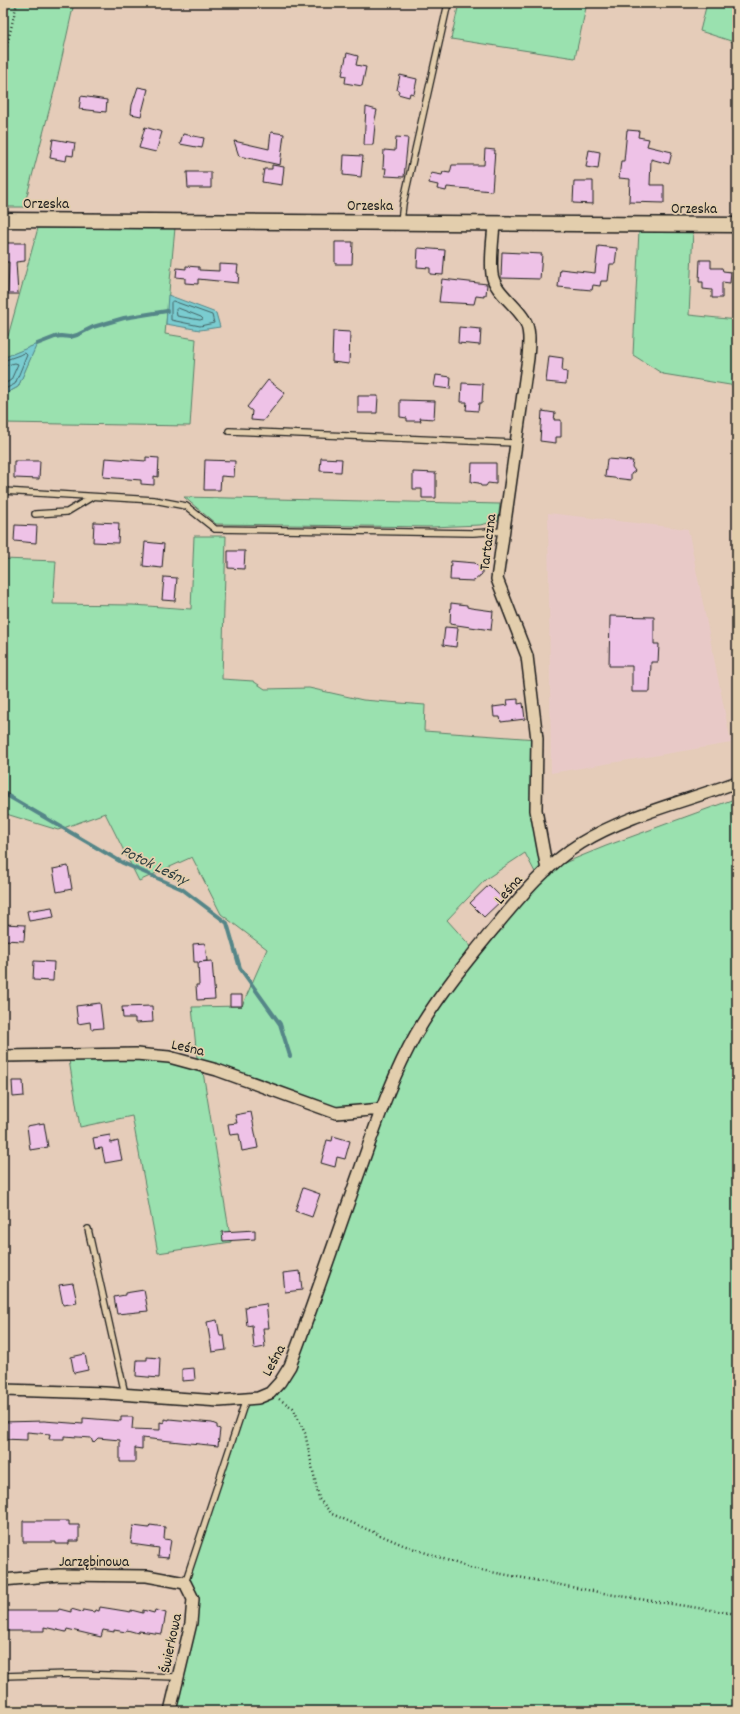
<svg xmlns="http://www.w3.org/2000/svg" width="740" height="1714" font-family="Dekko,sans-serif">
<style>
.built{fill:#e8c9c7}
.green{fill:#9ae1af;stroke:#5b7e66;fill-rule:evenodd}
.water{fill:#7accd0;stroke:#548688}
.lines{fill:none;stroke-linecap:round;stroke-linejoin:round}
.shore{stroke:#426264;stroke-width:1}
.stream{stroke:#548688;stroke-width:4}
.building{fill:#eec2e7;stroke:#1c1c1c}
.service-casing{stroke:#1c1c1c;stroke-width:8}
.minor-casing{stroke:#1c1c1c;stroke-width:14}
.tertiary-casing{stroke:#1c1c1c;stroke-width:17}
.path{stroke:#1c1c1c;stroke-width:2.5;stroke-dasharray:1 3;stroke-linecap:butt}
.service{stroke:#e3cead;stroke-width:5.5}
.minor{stroke:#e3cead;stroke-width:11}
.tertiary{stroke:#e3cead;stroke-width:14}
.labels{text-anchor:middle;stroke-width:3.5;stroke-linejoin:round;paint-order:stroke}
.street-label{font-size:15px;fill:#1c1c1c;stroke:#e3cead}
.water-label{font-size:16px;font-style:italic;fill:#2f3f40;stroke:#e3cead}
</style>
<rect width="100%" height="100%" fill="#e5ccb9"/>
<filter id="ink" filterUnits="userSpaceOnUse"><feTurbulence type="fractalNoise" baseFrequency=".025" numOctaves="2"/><feDisplacementMap in="SourceGraphic" scale="8" xChannelSelector="R" yChannelSelector="G"/><feConvolveMatrix kernelMatrix="1 2 1 2 8 2 1 2 1" color-interpolation-filters="sRGB"/></filter>
<g filter="url(#ink)">
<path class="built" d="M548,513L688,529L731,743L551,773Z"/>
<path class="green" d="M3,3H74L56,84L24,207H3Z
M459,3H587L575,58L451,39Z
M707,3H737V43L700,31Z
M38,228H175L165,334L196,339L190,426L3,423V395L18,387L36,345L3,358V336H8Z
M639,230H693L689,315L737,320L736,386L663,374L633,355Z
M184,497L500,504L498,521L480,525L432,527L216,524Z
M194,536H226L222,679L253,681L265,689L309,688L363,700L425,705L424,731L537,739L536,810L547,870L606,846L737,798V1711H170L193,1599L185,1583L246,1399L280,1382L382,1109L319,1107L197,1058L192,1007L242,1006L267,949L221,914L192,857L139,881L105,813L58,830L3,813V559L56,561L53,604L133,605L191,609ZM525,853L538,878L475,951L447,920L486,879Z
M137,1059L174,1063L203,1072L231,1242L158,1253L132,1116L80,1127L69,1060Z"/>
<path class="water" d="M168,295L216,313L220,327L200,330L166,324Z
M37,344L18,387L3,395V358Z"/>
<g class="lines">
<path class="shore" d="M173,301L212,315L214,323L200,326L171,320V303Z
M178,308L201,317L203,319L200,320L177,316L176,310Z
M3,361L25,353L27,355L15,384L3,390
M3,366L15,363L18,364L11,380L3,385"/>
<path class="stream" d="M37,344L55,337L61,336L70,337L77,335L93,327L124,318L167,311
M3,793L123,863L182,889L227,923L240,968L280,1024L290,1056"/>
</g>
<path class="building" d="M347,53L358,56L356,65L366,67L362,86L345,83L346,76L342,75Z
M400,75L417,79L414,94L410,93L409,97L398,94L399,91L397,90Z
M138,87L148,89L141,116L131,114L132,105Z
M81,96L107,100L106,112L79,109Z
M366,107L377,110L374,124L375,125L373,145H364Z
M145,127L162,132L156,152L139,148Z
M627,130L639,131L638,137L649,139L647,146L672,152L669,164L651,159L650,185H664V203L629,202L630,179L619,178L621,161H624Z
M271,132L284,134L280,165L239,156L234,141L269,149Z
M183,134L204,138L202,148L180,144Z
M396,137L408,138L404,177L385,176L386,168H383L384,150L395,151Z
M53,139L75,143L73,156L67,155L66,161L50,158Z
M485,149L495,150L492,191L447,187L446,191L437,189L438,185L429,183L431,173L442,175L443,172L450,173L452,165H484Z
M589,150L600,152L598,169L586,167Z
M344,155L363,156L361,177L343,175Z
M272,165L284,167L282,185L262,182L264,169H272Z
M187,172H211V188H188Z
M574,181H593V204L573,203Z
M335,242H353L352,264H335Z
M4,243H25V261L16,262L18,294H8L9,262H4Z
M598,246L617,248L615,264H610L608,281H601L600,286L593,285L592,290L558,287L560,269L595,273Z
M418,248L445,250L443,275L430,274V268L417,267Z
M502,252L542,254L540,279L501,278Z
M700,260H711V268H722L723,271L731,272L730,283L722,282V298H712V290L703,289V282H699Z
M219,264L238,265L237,273L239,274L238,283L198,279V284L185,283V278L176,277L177,268L186,269V266L199,267V270L219,271Z
M442,279L487,284L486,295H484V297L476,296L474,304L439,302Z
M459,327L481,329L480,345L458,343Z
M333,331L350,332L349,364L332,362Z
M549,356L563,358L562,371L567,372L566,384L546,382Z
M436,375L451,377L450,389L434,387Z
M268,380L285,393L263,421L251,420L252,411L247,407Z
M462,383L483,384L482,403H479L478,411L466,410L467,402H461Z
M358,396H378L377,413H358Z
M400,400L435,401L434,419L420,418L421,421H407V418L400,417Z
M542,411L555,413L554,420H561V437H556V443L540,441Z
M146,457L159,458L158,477L154,476V485L141,484V480L103,477L105,458L146,461Z
M321,458L342,459L341,472L320,471Z
M607,459L633,461L632,467L635,471L631,474V480L605,477Z
M205,460L235,461L234,477L221,476L220,490H204Z
M14,461H40L39,479L14,478Z
M472,463H496V484L488,483L486,486H481L479,483L471,482Z
M413,472L436,473V498H422V489H413Z
M94,522L119,523L118,543L93,542Z
M15,525L37,526L36,543L14,541Z
M145,542L164,544L162,568L143,566Z
M228,551H245L244,569L228,568Z
M451,561L475,563L482,570V574L474,581L450,580Z
M164,577L177,578L175,601L162,600Z
M451,603L467,605V607L471,608L493,611L491,630L450,624Z
M610,616L654,617V644H659L658,662H651L650,692H632V666H609Z
M445,627L458,628L456,647L443,645Z
M518,699V704L523,703L525,719L501,722L500,717H494L493,707L508,705L507,700Z
M68,866L72,889L57,892L53,869Z
M489,885L503,899L484,917L470,903Z
M52,907L54,917L29,921L27,911Z
M3,924L25,925L24,941L3,940Z
M205,943L207,961L199,962L212,961L215,999L197,1000L196,985H199L198,962H194L193,944Z
M34,961L54,962L53,981L33,980Z
M230,995H242V1006H230Z
M100,1003L103,1028L91,1029L90,1022L78,1024L76,1006Z
M152,1006L153,1022L135,1023V1018H123L122,1007Z
M12,1081H23L24,1096L13,1097Z
M251,1112L258,1148L242,1151L239,1134L230,1135L228,1124L237,1123L235,1115Z
M44,1123L48,1147L30,1150L27,1126Z
M110,1135L111,1143L118,1141L122,1160L105,1163L102,1148L95,1149L93,1138Z
M333,1136L350,1141L345,1159L337,1157L335,1167L321,1163L327,1140L332,1141Z
M303,1188L320,1194L312,1217L295,1211Z
M255,1230V1239L223,1241L222,1232Z
M300,1271L302,1290L285,1292L283,1273Z
M73,1283L77,1303L63,1305L59,1285Z
M144,1290L148,1311L117,1314L114,1297L125,1295V1293Z
M266,1304L269,1328H263L265,1347L254,1349L252,1325L247,1326L245,1307Z
M217,1320L220,1336H224L226,1350L212,1352L207,1322Z
M85,1354L88,1370L74,1373L71,1357Z
M147,1357L160,1358L159,1378L136,1376L137,1360H147Z
M194,1368L195,1380L182,1381V1369Z
M121,1417H133L132,1429L160,1430V1422L164,1423V1419L169,1420V1419L212,1423L217,1425V1428L220,1429L218,1446L142,1438V1449L135,1448V1462H120V1440L98,1438L93,1443L91,1438L64,1436V1439H49L50,1434L27,1432V1440L3,1439V1422L44,1421L83,1424V1418L121,1421Z
M23,1521H69V1525H79V1541H69V1544H56V1542H23Z
M150,1525L165,1527L164,1539L171,1540L168,1558L158,1557L159,1548L131,1544L133,1526L149,1528Z
M100,1607L131,1612V1610L143,1613V1610L154,1613L155,1610L166,1613L162,1634L139,1631L138,1633L127,1630L126,1632L114,1630V1632L103,1630L101,1637L67,1629L66,1632L44,1627V1631H3V1611H58L59,1609L71,1612V1609L82,1612L83,1610L94,1612L95,1610L99,1611Z"/>
<g class="lines">
<defs>
<path id="service" d="M401,222L403,204L448,3
M229,431L516,443
M3,491L154,500L186,506L215,529L473,533L504,531
M35,514L67,512L92,497
M88,1229L125,1394
M185,1583L246,1399
M3,1676L71,1674L178,1677"/>
<path id="minor" d="M494,224C493,239 490,259 492,274C494,291 515,304 524,319C531,330 529,345 528,358L497,579L527,656L537,739L536,810L547,870
M3,1056L136,1054L169,1057L217,1070L336,1113L382,1109
M3,1390L105,1393L219,1401L246,1399L258,1398L270,1393L280,1382L290,1366C315,1300 337,1234 361,1167C377,1122 392,1076 416,1034C438,996 467,961 495,927C520,897 547,864 581,843C628,814 685,802 737,782
M3,1580L59,1575L147,1576L185,1583L193,1599L191,1623L170,1711"/>
<path id="tertiary" d="M3,220L737,225"/>
</defs>
<use href="#service" class="service-casing"/>
<use href="#minor" class="minor-casing"/>
<use href="#tertiary" class="tertiary-casing"/>
<path class="path" d="M3,62L17,3
M279,1399L293,1408L305,1433L319,1499L332,1514L403,1545L470,1568L614,1595L737,1614"/>
<use href="#service" class="service"/>
<use href="#minor" class="minor"/>
<use href="#tertiary" class="tertiary"/>
</g>
</g>
<g class="labels">
<g class="street-label">
<text x="46" y="208">Orzeska</text>
<text x="370" y="210">Orzeska</text>
<text x="694" y="213">Orzeska</text>
<text transform="translate(487 542) rotate(-83)" y="5">Tartaczna</text>
<text transform="translate(508 889) rotate(-48)" y="5">Leśna</text>
<text transform="translate(188 1047) rotate(13)" y="5">Leśna</text>
<text transform="translate(273 1360) rotate(-62)" y="5">Leśna</text>
<text x="94" y="1566">Jarzębinowa</text>
<text transform="translate(170 1643) rotate(-78)" y="5">Świerkowa</text>
</g>
<g class="water-label">
<text transform="translate(155 864) rotate(26)" y="6">Potok Leśny</text>
</g>
</g>
<rect width="740" height="1714" fill="none" stroke="#e3cead" stroke-width="16"/>
<rect x="8" y="8" width="724" height="1698" fill="none" stroke="#1c1c1c" stroke-width="1.5" filter="url(#ink)"/>
</svg>
